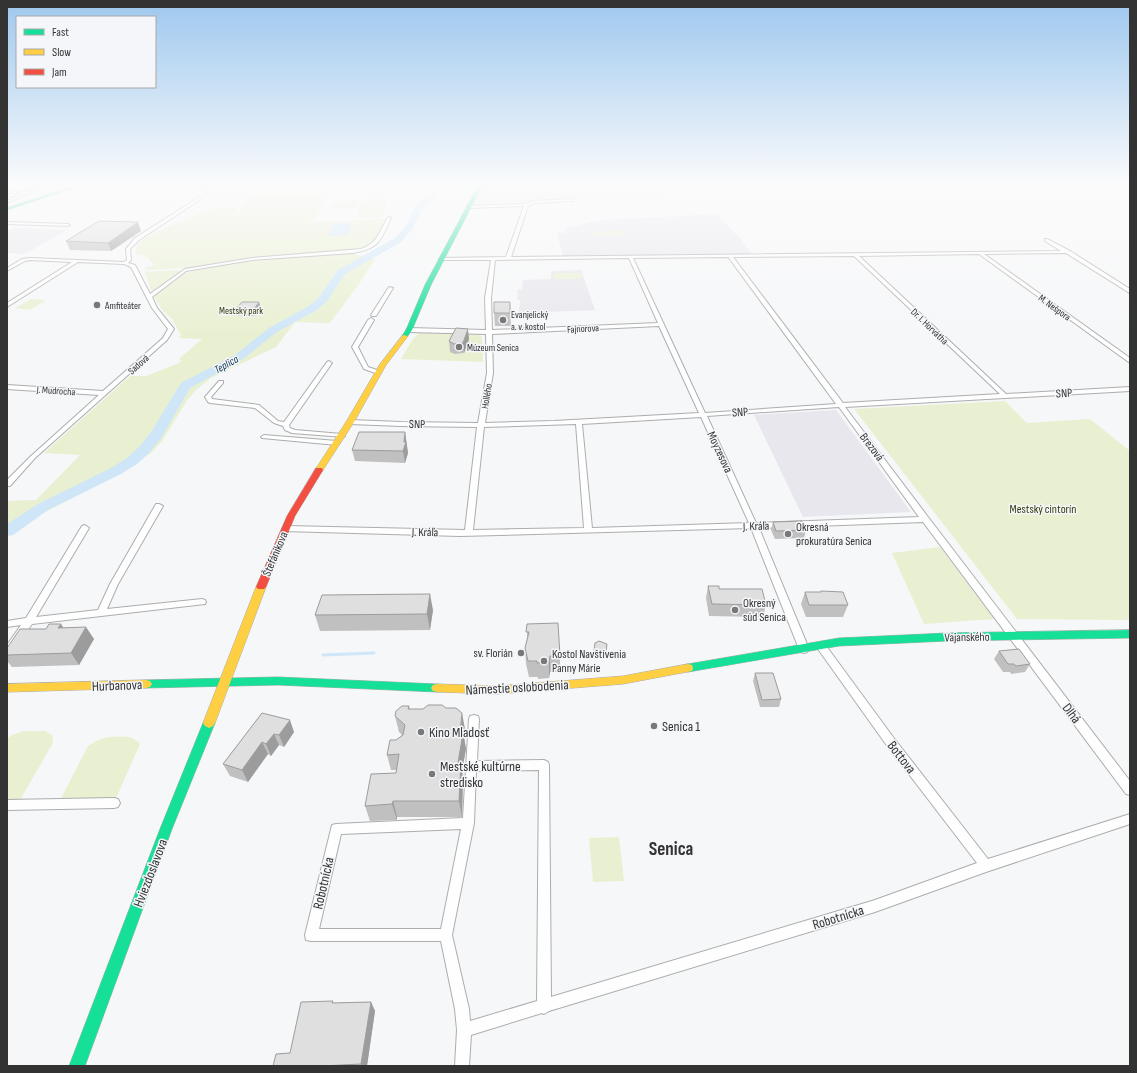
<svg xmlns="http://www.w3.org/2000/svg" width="1137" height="1073" font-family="'Sofia Sans Condensed',sans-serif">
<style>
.built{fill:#e7e7ed}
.green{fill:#e9f0d1}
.water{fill:#cfe6f8}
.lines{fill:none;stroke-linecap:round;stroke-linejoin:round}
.stream{stroke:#cfe6f8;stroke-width:3}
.river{fill:#cfe6f8;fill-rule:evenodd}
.street-casing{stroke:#acadae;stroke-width:2}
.fast-casing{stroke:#acadae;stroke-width:1}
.slow-casing{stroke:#acadae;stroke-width:1}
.jam-casing{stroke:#acadae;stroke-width:1}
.street{fill:#fefefe;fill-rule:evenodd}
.fast{fill:#16e098;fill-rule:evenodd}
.slow{fill:#ffcf43;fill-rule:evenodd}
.jam{fill:#f24e42;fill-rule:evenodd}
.wall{fill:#c0c0c1}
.shaded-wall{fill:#9c9c9d}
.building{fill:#dfdfe0;stroke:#9c9c9d}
.poi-dot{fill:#777879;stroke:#f5f6f9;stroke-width:1.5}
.labels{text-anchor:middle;stroke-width:3;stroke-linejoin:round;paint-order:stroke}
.far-poi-label{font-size:10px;fill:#333334;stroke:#f5f6f9;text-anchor:start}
.far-street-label{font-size:10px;fill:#333334;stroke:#f5f6f9}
.far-park-label{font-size:10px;fill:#343b0b;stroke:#f5f6f9}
.far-water-label{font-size:11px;font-style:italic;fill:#02304b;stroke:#f5f6f9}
.street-label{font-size:12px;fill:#333334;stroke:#f5f6f9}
.park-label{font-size:12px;fill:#343b0b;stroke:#f5f6f9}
.poi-label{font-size:12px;fill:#333334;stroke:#f5f6f9;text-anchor:start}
.near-street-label{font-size:14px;fill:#333334;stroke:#f5f6f9}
.near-poi-label{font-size:14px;fill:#333334;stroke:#f5f6f9;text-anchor:start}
.near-district-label{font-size:19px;font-weight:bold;fill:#333334;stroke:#f5f6f9}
</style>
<rect width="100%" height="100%" fill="#f6f7f8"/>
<path class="built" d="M476,186H656L664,196L470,204Z
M717,214L744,243L752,254L563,256L557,233H564L566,228L600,220Z
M13,228L67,230L25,254L7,253V231Z
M581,270L595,310L519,313L520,300H517L518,289H522L523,280L551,279V271Z
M836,410L911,512L803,517L754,415Z"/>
<path class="green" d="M227,186H254L246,197L216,198Z
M333,186L314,220L309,222L386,219C377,237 375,247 353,251L250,257L190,268L146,270L145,268L154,265L148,257H145L142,254L137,255L135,249L142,240L162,229L195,215L201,211L226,207L238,209L239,210L232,215L238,214L257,188Z
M435,186H476L474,190L429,196Z
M362,199H387L383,217L357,218Z
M358,200L356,208L330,209L333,201Z
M623,230L626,235L596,237L593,232Z
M350,253L375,259L359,284L330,323L295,322L276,347L211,378L197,389L188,399L162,441L151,453L118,474L40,515L7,536V501L36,500L80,455L44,453L130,376H146L179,363L181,360L179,359L202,339L179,338L181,335L172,319L162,310L152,293L145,272L178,270L185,273L244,261Z
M554,273H582V279H553Z
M31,299L46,300L30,310L15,308Z
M419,333L479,335L482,337L483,362L401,359L413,339Z
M1005,401L1027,423L1090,419L1130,451V620L1017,619L854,409Z
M940,547L994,619L924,624L892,553Z
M24,731H45L52,735L53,743L17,805H7V739L12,735Z
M108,737C120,737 132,734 140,744L114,803L58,804L88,746L98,740Z
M619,837L624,881L593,882L589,838Z"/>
<path class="water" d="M333,223H351L348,235L329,236Z"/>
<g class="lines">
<path class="stream" d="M323,655L374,653"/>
<path class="river" d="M434,186H442L437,195L422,210L413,228L401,242L345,274L327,301L317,310L277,332L243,359L190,388L162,437L150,452L137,464L121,474L48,510L13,535L7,536V524L38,504L111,468L127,458L140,446L151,432L181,383L235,355L269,328L309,306L319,297L338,270L395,238L405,227L415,207L431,192Z"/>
<defs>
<path id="street" d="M39,186H43L7,203V201L23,193H7V191L26,192Z
M178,186L210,187L213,191L139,240L130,249L131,260L128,263L135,265L150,294L185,269L252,258L361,249C378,243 379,232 388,217L391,218C380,241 380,248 353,253L252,260L186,271L152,297L157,308L174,329L167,340L35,458L10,486H7V480L31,456L99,395L7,389V385L103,391L163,338L168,329L152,308L131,267L124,264L78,262L7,307V303L72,262L30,260L25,261L7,271V268L22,259L30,258L124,262L127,260L126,249L135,238L209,191L208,189Z
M573,199L572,201L534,203L528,206L511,257L1061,251L1045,241V239H1047L1070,251L1130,289V293L1128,292L1066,253L984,254L1130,358V363L979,254L859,256L1006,394L1130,387V391L845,407L928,517L1130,781V795L1126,794L923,522L759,528L809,649L807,652L804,653L801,652L799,649L751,528L460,536L283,531L282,529L286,526L465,530L477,427L401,426L350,424L347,422L350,420L401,422L478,423L487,373L486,334L409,332L406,330L409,328L486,330L485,298L491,260H441L439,259L441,258L506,257L524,206L468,208L467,206L525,204L533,201ZM854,256L1000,394L843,403L733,257ZM729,257V258L836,404L705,413L633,258ZM629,258L658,323L492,330L491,298L495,260ZM659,326L699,413L554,421L485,423L493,373L492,334ZM839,407L919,517L756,523L707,416ZM701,417L749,523L592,528L582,424ZM576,424L584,528L473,530L484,427Z
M7,222L68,224L70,225L68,226L7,224Z
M389,287L393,288L376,316H372L371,315Z
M371,318L374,320L358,347L368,367L380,371V373L378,374L364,369L352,347L368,320Z
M329,361L332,363L289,425L290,428L295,430L342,434L345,436L344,437L292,433L285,430L283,426L274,423L255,408L210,403L208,402L205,397L219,381H223V383L211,397L212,399L259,405L278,421L284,422L327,362Z
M264,435L337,441L340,443L337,445L262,438L261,437Z
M156,504H159L163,506L118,584L107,609L202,599L205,600L206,602L205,604L32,624L10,655L7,656V645L21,625L7,627V621L26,618L82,526L85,525L89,528L36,617L98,610L110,584Z
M821,642L824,643L893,737L988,859L1130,814V824L986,872L875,912L549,1011L544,1014L542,1013L471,1035L469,1066H455L457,1030L455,1009L441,941H311L306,940L305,935L332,825L336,824L463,818L469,719L470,716L474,715L478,716L479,719L477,761L544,760L548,762L549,765L551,997L875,900L977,863L885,743L818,649L816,646L818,643ZM539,770L537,1001L470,1021L469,1009L452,935L474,823L476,771ZM461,829L441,929H319L341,834Z
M114,798L118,799L120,803L118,807L114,808L7,810V800Z"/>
<path id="fast" d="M74,186H79L7,210V208Z
M478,186H482L431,285L412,330L407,337H403L402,336L406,330L425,285Z
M1130,630V638L947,641L839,646L688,672L684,671L683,668L684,665L688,664L839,638L947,633Z
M278,677L437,684L441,685L443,688L441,691L437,692L278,685L146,688L142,687L140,684L142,681L146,680Z
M209,718L213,720L215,723L172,829L85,1066H69L160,829L203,723L205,720Z"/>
<path id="slow" d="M403,335L408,336L386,365L354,422L323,470L322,472H316L315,470L346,422L380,364Z
M261,584L264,585L266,587L215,723L213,726L209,728L205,726L203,723L256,587L258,585Z
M688,664L692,665L693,668L692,671L623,684L497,694L437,692L433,691L431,688L433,685L437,684L497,686L623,676Z
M146,680L150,681L152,684L150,687L146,688L7,692V684Z"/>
<path id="jam" d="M316,468H322L323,470L295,516L266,587L264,589H258L256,587L287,516Z"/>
</defs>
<use href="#street" class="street-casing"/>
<use href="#fast" class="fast-casing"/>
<use href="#slow" class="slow-casing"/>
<use href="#jam" class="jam-casing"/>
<use href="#street" class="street"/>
<use href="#fast" class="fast"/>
<use href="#slow" class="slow"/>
<use href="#jam" class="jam"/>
</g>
<path class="wall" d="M141,231L111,251L70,250L66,241Z
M510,302L511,326H495L494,313Z
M261,308L256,316H238L236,309Z
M469,339L464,353L455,354L450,352L449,341Z
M405,432L408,453L405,463L355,461L352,450Z
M773,522L806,530L804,538L775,539L771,530Z
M708,586L719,589L766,605L763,617L709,616L706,598Z
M821,591L848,605L843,617H806L801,604L805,592H820Z
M433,610L430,630L320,631L315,615Z
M61,624L63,628L94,639L79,665L12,667L7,661V648L46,629Z
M527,624L560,656V672H550L549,678L538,679V677H529L526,664L525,648L527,640Z
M595,643L607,644L606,656L594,655Z
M999,651L1030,664L1025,672L1011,674L1010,672H1003L994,659Z
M755,673L781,699L779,707H760L753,681Z
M409,706L410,709L465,729L464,737L466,749L462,771L463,778L462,817H397V820L370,821L365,806L396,773L397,770H391L387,755L396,740L402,735L399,732L395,716Z
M262,713L294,732L284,747L279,745L271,756L268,754L248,782L230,776L223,764Z
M333,1001V1003L371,1002L375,1011L367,1066H273L290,1053Z"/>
<path class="shaded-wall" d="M138,222L141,231L111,251L108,243Z
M259,302L261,308L256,316L254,309Z
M468,329L469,339L464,353L463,343Z
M405,432L408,453L405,463L403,451Z
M430,594L433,610L430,630L427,614Z
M61,624L68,636L58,628Z
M86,627L94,639L79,665L71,653Z
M550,656V672L549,678V662Z
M462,713L465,729L464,737L466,749L462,771L463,778L462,817L459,801L458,763Z
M290,720L294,732L284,747L279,735Z
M274,734L279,745L271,756L266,744Z
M262,742L268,754L248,782L242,770Z
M393,801L397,817V820L392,804Z
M371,1002L375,1011L367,1066H362L361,1064Z"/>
<path class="building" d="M99,221L138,222L108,243L66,241Z
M242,302H259L254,309H236Z
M494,302H510V313H494Z
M456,328L468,329L463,343L454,344L449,341Z
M359,432H405L404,442H406L403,451L352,450Z
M802,521L806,530L776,531L773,522Z
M708,586H719V589H762L766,605L712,604Z
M821,591L843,592L848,605H809L805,592H821Z
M430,594L427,614L315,615L322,595Z
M558,623L560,656H550L549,662L537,663V661H528L525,648L529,632H526L527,624Z
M49,624H61L58,628L86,627L71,653L7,655V648L20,629H46Z
M599,641L607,644L606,652L594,651L595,643Z
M1019,649L1030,664L1016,666L1014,664H1008L999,651Z
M755,673H773L781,699L762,700Z
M428,705H442L446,708H456L462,713L460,733H463L458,763L461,762L459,801H393L392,804L365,806L371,774L396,773L399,754L387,755L390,740H396L403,735L405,725L395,716L396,711L402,706H409L408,709H423Z
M262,713L290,720L279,735L274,734L266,744L262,742L242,770L223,764Z
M333,1001L332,1003L371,1002L361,1064L321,1066H273L276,1054L290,1053L301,1002Z"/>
<linearGradient id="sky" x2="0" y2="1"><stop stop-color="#9ec8ee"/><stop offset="0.55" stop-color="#fbfbfc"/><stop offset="1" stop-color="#fbfbfc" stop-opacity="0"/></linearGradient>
<rect width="1137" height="336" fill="url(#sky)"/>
<g class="poi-dot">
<circle cx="97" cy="305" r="4"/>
<circle cx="503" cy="320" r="4"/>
<circle cx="459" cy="347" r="4"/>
<circle cx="788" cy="534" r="4"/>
<circle cx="735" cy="610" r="4"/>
<circle cx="521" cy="653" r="4"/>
<circle cx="544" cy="661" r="4"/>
<circle cx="654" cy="726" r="4"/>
<circle cx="421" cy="732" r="4"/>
<circle cx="432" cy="774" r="4"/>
</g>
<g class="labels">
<g class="far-poi-label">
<text x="105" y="309">Amfiteáter</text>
<text x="511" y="318">Evanjelický<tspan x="511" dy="12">a. v. kostol</tspan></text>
<text x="467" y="351">Múzeum Senica</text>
</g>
<g class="far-street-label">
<text transform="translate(1055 307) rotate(36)" y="4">M. Nešpora</text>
<text transform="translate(930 326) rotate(44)" y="4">Dr. I. Horvátha</text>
<text transform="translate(583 328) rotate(-3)" y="4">Fajnorova</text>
<text transform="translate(138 364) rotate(-42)" y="4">Sadová</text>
<text transform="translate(56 390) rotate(4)" y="4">J. Mudrocha</text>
<text transform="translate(486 396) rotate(-81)" y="4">Hollého</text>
</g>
<g class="far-park-label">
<text x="241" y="314">Mestský park</text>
</g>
<g class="far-water-label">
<text transform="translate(226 364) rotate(-29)" y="4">Teplica</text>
</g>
<g class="street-label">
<text transform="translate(1064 393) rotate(-3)" y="4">SNP</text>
<text transform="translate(740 412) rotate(-4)" y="4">SNP</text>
<text transform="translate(417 424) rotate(1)" y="4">SNP</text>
<text transform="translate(872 447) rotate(53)" y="4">Brezová</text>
<text transform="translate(720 452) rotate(65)" y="4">Moyzesova</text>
<text transform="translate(756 526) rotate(-2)" y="4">J. Kráľa</text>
<text transform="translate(425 532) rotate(1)" y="4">J. Kráľa</text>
<text transform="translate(275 554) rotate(-67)" y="4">Štefánikova</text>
<text transform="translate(967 637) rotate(-1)" y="4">Vajanského</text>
</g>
<g class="park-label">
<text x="1043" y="513">Mestský cintorín</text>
</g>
<g class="poi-label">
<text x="796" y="531">Okresná<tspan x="796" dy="14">prokuratúra Senica</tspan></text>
<text x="743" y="607">Okresný<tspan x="743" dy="14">súd Senica</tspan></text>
<text x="513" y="657" text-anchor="end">sv. Florián</text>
<text x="552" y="658">Kostol Navštívenia<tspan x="552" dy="14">Panny Márie</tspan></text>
</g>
<g class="near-street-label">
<text transform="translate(117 685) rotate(-2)" y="5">Hurbanova</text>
<text transform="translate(517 687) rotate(-3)" y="5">Námestie oslobodenia</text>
<text transform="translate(1072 713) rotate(53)" y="5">Dlhá</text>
<text transform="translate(902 757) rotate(52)" y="5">Bottova</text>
<text transform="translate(150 873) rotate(-69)" y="5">Hviezdoslavova</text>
<text transform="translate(323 883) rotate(-77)" y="5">Robotnícka</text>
<text transform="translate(838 917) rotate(-17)" y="5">Robotnícka</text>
</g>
<g class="near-poi-label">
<text x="662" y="731">Senica 1</text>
<text x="429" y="737">Kino Mladosť</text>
<text x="440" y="771">Mestské kultúrne<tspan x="440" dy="16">stredisko</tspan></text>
</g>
<g class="near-district-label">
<text x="671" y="855">Senica</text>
</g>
</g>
<rect width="1137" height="1073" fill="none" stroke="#333334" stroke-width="16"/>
<rect x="16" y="16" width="140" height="72" fill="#f5f6f9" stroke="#a7a8aa"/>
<rect x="24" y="29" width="20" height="6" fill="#16e098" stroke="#a7a8aa"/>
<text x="52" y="36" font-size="12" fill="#333334">Fast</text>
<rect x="24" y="49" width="20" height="6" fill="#ffcf43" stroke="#a7a8aa"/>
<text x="52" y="56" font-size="12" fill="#333334">Slow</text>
<rect x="24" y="69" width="20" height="6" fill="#f24e42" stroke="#a7a8aa"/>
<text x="52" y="76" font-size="12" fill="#333334">Jam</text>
</svg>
